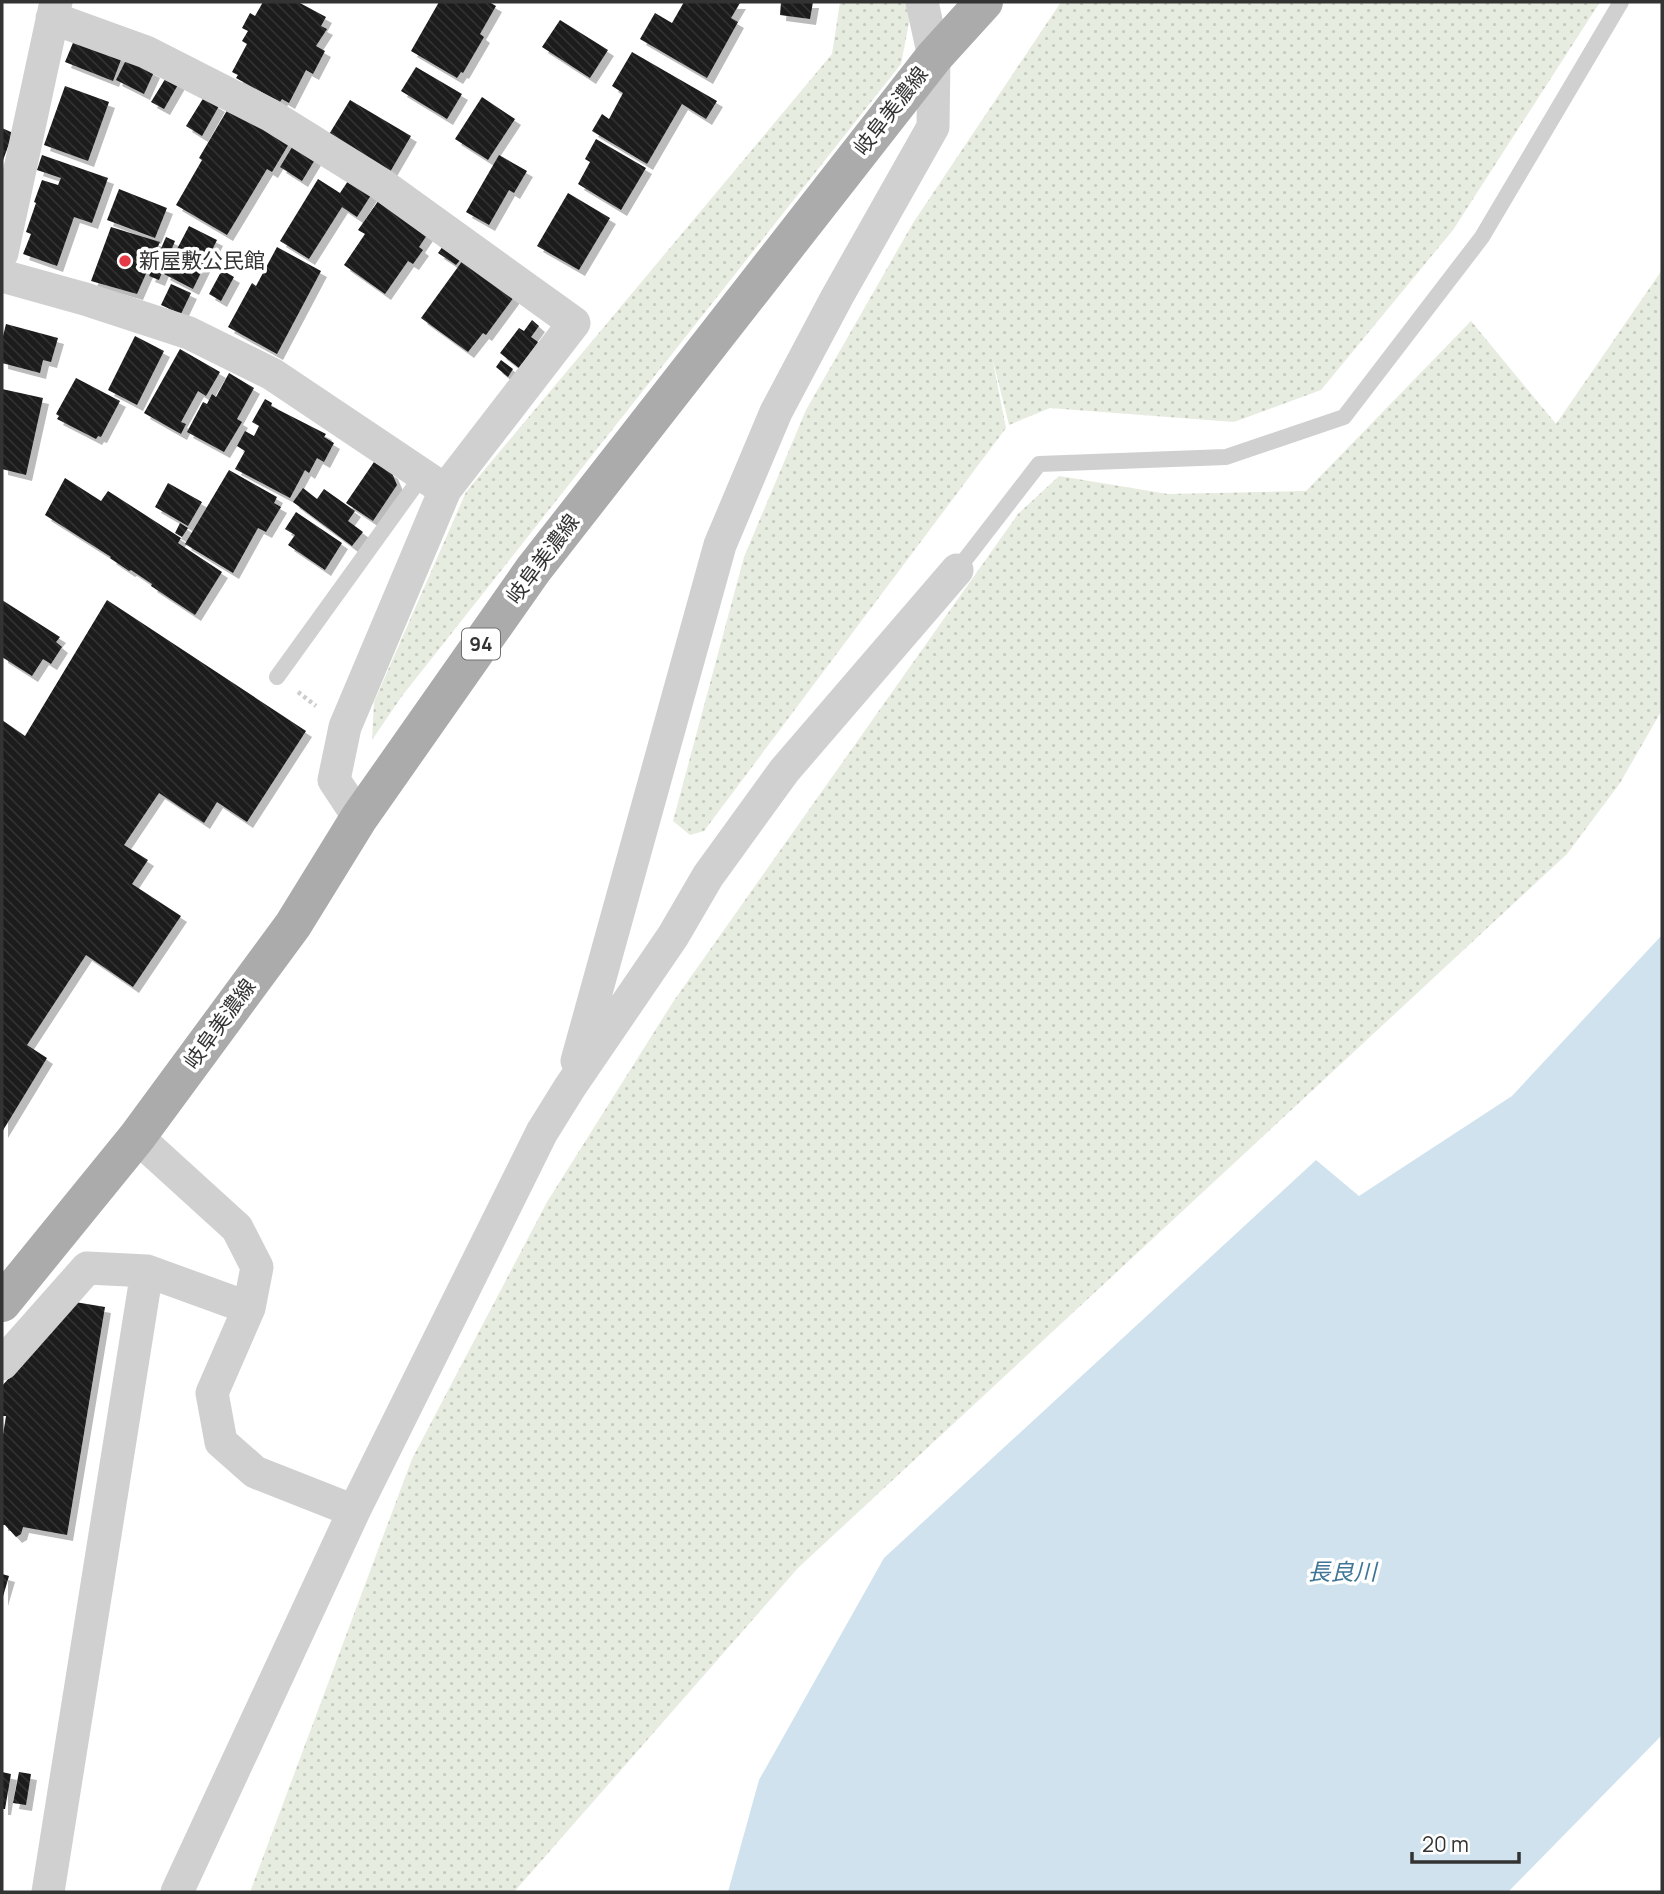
<svg xmlns="http://www.w3.org/2000/svg" width="1664" height="1894" font-family="Manrope,'Noto Sans JP',sans-serif">
<style>
.grass{fill:url(#grass-dots)}
.water{fill:#cfe2ee}
.building{fill:url(#building-back-hatch);filter:url(#shadow)}
.lines{fill:none;stroke-linecap:round;stroke-linejoin:round}
.path{stroke:#cdcdcd;stroke-width:4.5;stroke-dasharray:3.5 3.5;stroke-linecap:butt}
.service{stroke:#d0d0d0;stroke-width:16}
.minor{stroke:#d0d0d0;stroke-width:33}
.primary{stroke:#ababab;stroke-width:38}
.poi-dot{fill:#e63946;stroke:#fff;stroke-width:2.5}
.labels{text-anchor:middle;stroke-width:7;stroke-linejoin:round;paint-order:stroke}
.shield{fill:#fff;stroke:#707070;stroke-width:2}
.shield-label{font-size:19px;font-weight:bold;fill:#333}
.street-label{font-size:21px;fill:#333;stroke:#fff}
.poi-label{font-size:21px;fill:#333;stroke:#fff;text-anchor:start}
.water-label{font-size:23px;font-style:italic;fill:#3f7597;stroke:#fff}
</style>
<defs>
<pattern id="grass-dots" width="8" height="8" patternUnits="userSpaceOnUse" patternTransform="scale(1.75)"><rect width="8" height="8" fill="#e6ecdf"/><path d="M2 2h.1M6 6h.1" fill="none" stroke="#c6cbc0" stroke-width="1.8" stroke-linecap="round"/></pattern>
<pattern id="building-back-hatch" width="6" height="6" patternUnits="userSpaceOnUse" patternTransform="scale(1.75)"><rect width="6" height="6" fill="#1a1a1a"/><path d="M-1 5l2 2M0 0l6 6M5-1l2 2" fill="none" stroke="#333"/></pattern>
<filter id="shadow"><feDropShadow dx="6" dy="6" stdDeviation="0" flood-color="#0004"/></filter>
</defs>
<rect width="100%" height="100%" fill="#fff"/>
<path class="grass" d="M840,2H913L901,64L402,696L372,740L374,702L466,492L832,54Z
M1061,2H1600L1453,230L1321,390L1234,422L1050,408L1009,425L992,357L1006,428L704,831L690,835L673,821L744,557L806,410L913,223Z
M1662,270V710L1620,783L1567,854L798,1568L514,1892H250L412,1459L547,1202L673,1002L1018,514L1059,476L1168,494L1306,491L1471,321L1556,424Z"/>
<path class="water" d="M1662,935V1735L1508,1892H728L759,1780L884,1558L1316,1160L1359,1196L1512,1096Z"/>
<path class="building" d="M263,2H298L326,17L321,26L327,29L316,46L325,51L313,74L306,70L289,103L282,99L280,102L236,78L238,75L232,72L247,44L242,41L248,31L242,28L250,13L255,16Z
M439,2H489L496,6L480,34L484,37L463,73L461,72L457,78L411,51Z
M684,2L740,3L731,18L738,22L707,78L640,39L655,13L672,23Z
M781,2H813L810,19L780,15Z
M560,20L608,50L590,78L542,47Z
M75,38L122,57L113,81L65,62Z
M632,52L717,101L706,119L682,104L647,164L592,131L602,114L609,119L623,93L612,86Z
M127,58L154,72L144,94L116,80Z
M416,67L462,94L447,119L401,91Z
M167,76L179,83L164,109L151,102Z
M65,86L109,102L88,161L44,145Z
M204,97L219,106L202,136L186,126Z
M482,97L515,119L488,160L455,139Z
M350,100L411,136L390,172L328,136Z
M229,107L290,142L272,172L267,169L227,235L176,205L202,160L199,158Z
M2,128L13,133L2,163Z
M596,139L646,168L621,210L578,184L590,162L585,159Z
M294,144L316,158L302,181L280,167Z
M42,155L108,178L92,223L74,217L57,266L23,254L31,234L26,232L36,203L34,202L42,180L58,185L61,178L37,170Z
M499,155L527,171L514,193L509,190L489,225L466,212Z
M350,178L373,192L357,217L342,207L309,259L280,241L318,179L340,193Z
M119,189L167,208L155,238L107,220Z
M568,193L610,218L579,270L537,246Z
M381,197L429,232L419,247L423,250L413,264L408,261L385,294L344,265L365,234L358,230Z
M189,226L217,240L193,289L164,274Z
M111,227L160,242L137,294L91,281Z
M166,237L175,241L159,280L149,276Z
M443,246L461,259L456,265L438,253Z
M277,247L321,271L277,354L228,327L252,283L256,286Z
M463,260L514,297L486,335L483,333L468,352L421,318Z
M222,270L234,277L221,301L209,294Z
M171,284L191,293L181,314L161,305Z
M532,320L539,326L531,337L538,342L519,368L500,353L519,328L524,331Z
M6,324L58,338L51,362L43,360L40,373L2,363V340Z
M135,336L164,351L137,405L108,390Z
M180,349L220,372L206,396L198,391L181,422L186,424L181,434L144,413Z
M501,360L513,369L508,377L496,367Z
M229,373L254,388L237,419L242,422L224,452L187,432L203,402L207,404L212,394L216,397Z
M76,378L120,401L101,437L98,436L96,439L57,419L59,416L56,414Z
M2,389L43,398L26,475L2,469Z
M265,399L272,403L271,406L326,434L324,437L334,443L324,462L317,458L309,473L305,470L290,498L235,469L245,451L237,446L245,431L254,436L259,426L252,422Z
M374,462L392,473L397,485L373,521L346,503Z
M229,470L277,497L274,503L281,507L266,532L258,528L233,573L185,544Z
M65,478L101,501L108,491L181,538L178,543L222,572L195,615L151,586L152,584L131,570L129,571L110,558L111,557L45,515Z
M168,483L202,502L188,526L155,507Z
M303,488L317,499L324,489L355,511L348,521L363,532L352,546L293,502Z
M296,512L342,543L325,570L288,545L295,535L285,529Z
M180,523L188,528L182,537L175,533Z
M2,600L60,637L56,642L62,647L51,664L43,659L32,676L2,657Z
M107,600L306,731L247,822L217,802L204,823L159,793L124,845L148,860L132,884L181,916L133,987L86,955L27,1045L47,1058L2,1132V720L25,736Z
M75,1302L105,1307L67,1535L23,1527L21,1534L16,1537L5,1525H2V1441L6,1416H2V1386Z
M2,1574L9,1576L2,1600Z
M2,1772L11,1774L5,1809H2Z
M19,1772L31,1774L26,1805L13,1803Z"/>
<g class="lines">
<path class="path" d="M298,692L316,706"/>
<path class="service" d="M957,570L1039,464L1226,457L1344,417L1482,237L1621,2
M277,677L422,476"/>
<path class="minor" d="M52,18L146,52L270,115L381,184L574,323L445,490L345,727L334,780L359,818
M2,253L56,2
M2,276L85,299L189,333L272,374L445,490
M577,1061L720,545L776,412L837,297L933,127L934,57L922,2
M137,1137L237,1228L257,1267L249,1308L212,1393L221,1442L255,1472L354,1511
M2,1364L87,1268L147,1271L249,1308
M48,1892L147,1271
M177,1892L354,1511L542,1132L570,1087L673,936L708,876L784,771L957,570"/>
<path class="primary" d="M2,1303L137,1137L293,925L359,818L533,570L934,57L984,2"/>
</g>
<circle class="poi-dot" cx="125" cy="261" r="7"/>
<g class="labels">
<rect class="shield" x="462" y="628.5" width="38" height="31" rx="5"/>
<g class="shield-label">
<text x="481" y="651">94</text>
</g>
<g class="street-label">
<text transform="translate(891 111) rotate(-52)" y="7">岐阜美濃線</text>
<text transform="translate(543 559) rotate(-53)" y="7">岐阜美濃線</text>
<text transform="translate(220 1024) rotate(-54)" y="7">岐阜美濃線</text>
</g>
<g class="poi-label">
<text x="139" y="268">新屋敷公民館</text>
</g>
<g class="water-label">
<text x="1342" y="1580">長良川</text>
</g>
</g>
<rect width="1664" height="1894" fill="none" stroke="#333333" stroke-width="7"/>
<path d="M1412 1852v10h107v-10" fill="none" stroke="#333333" stroke-width="3.5"/>
<text x="1422" y="1852" font-size="21" fill="#333333" stroke="#ffffff" stroke-width="5" paint-order="stroke">20 m</text>
</svg>
